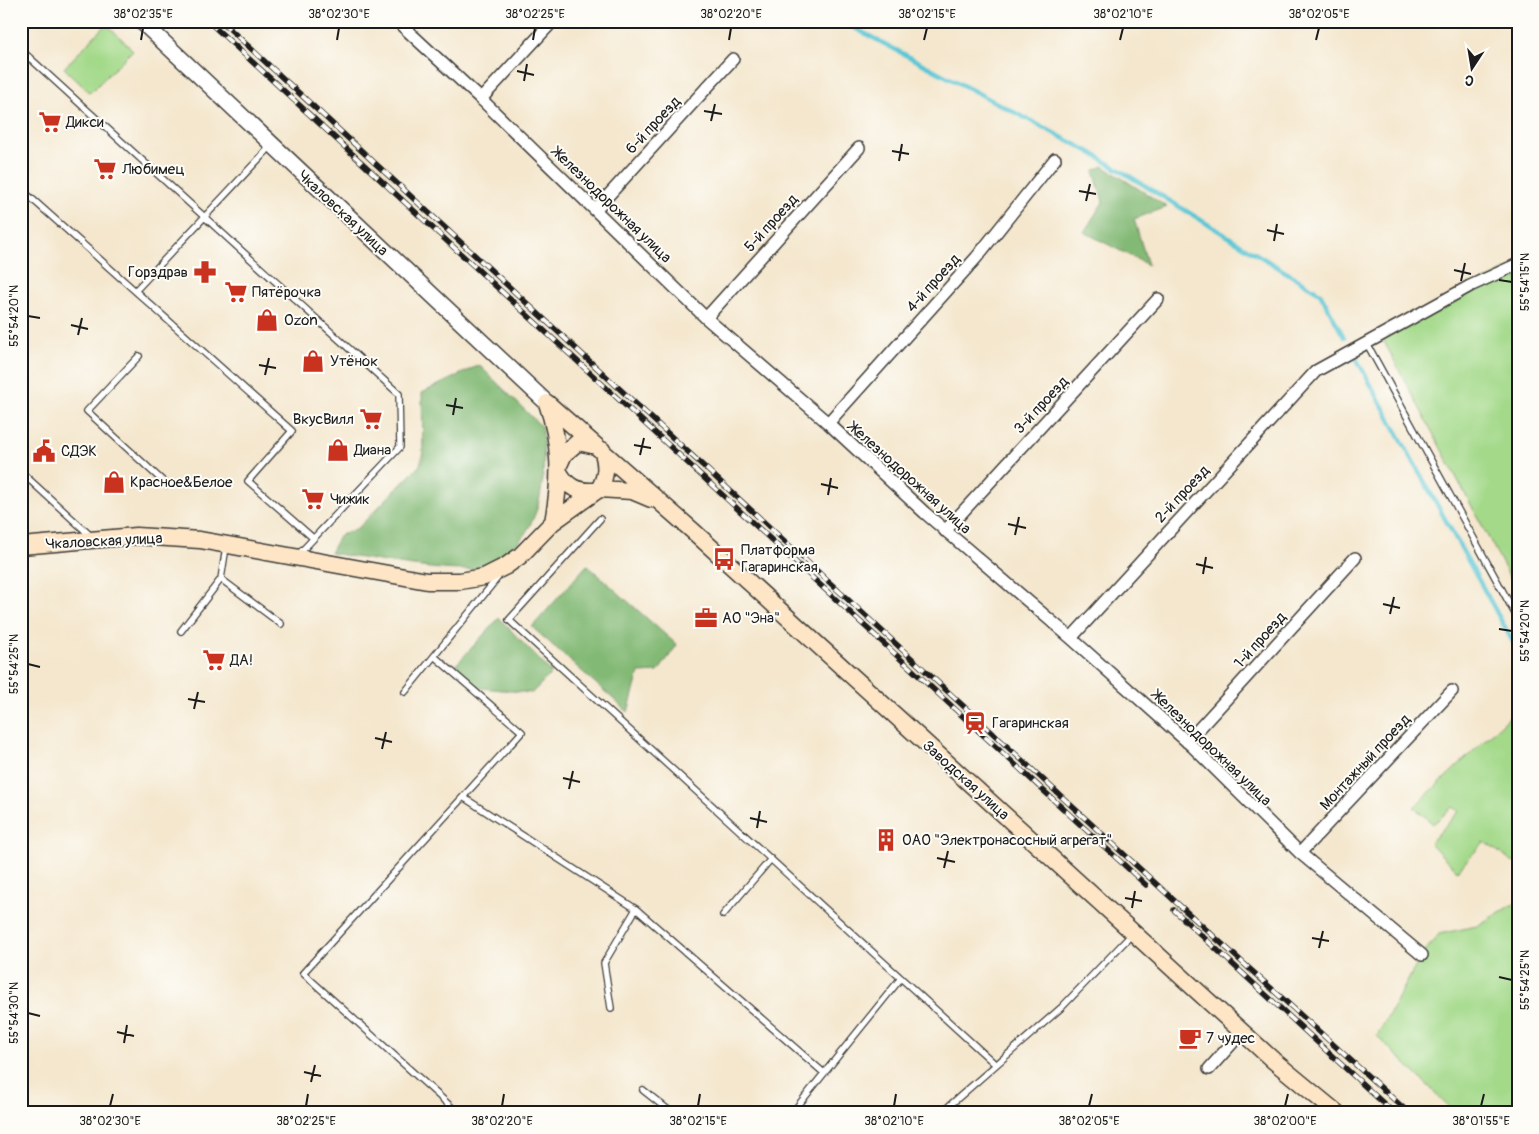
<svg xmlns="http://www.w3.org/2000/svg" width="1539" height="1134" font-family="Pangolin,sans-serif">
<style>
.green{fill:#a3d989;stroke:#607a52}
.forest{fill:#82b975;stroke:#4f6a48}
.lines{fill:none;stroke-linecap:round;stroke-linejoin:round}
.stream{stroke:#5bc6d5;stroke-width:4.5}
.service-casing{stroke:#3c3a37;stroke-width:8}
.minor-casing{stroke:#3c3a37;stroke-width:14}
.tertiary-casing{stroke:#3c3a37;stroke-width:18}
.secondary-casing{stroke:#3c3a37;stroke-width:19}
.service{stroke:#fff;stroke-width:5.5}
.minor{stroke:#fff;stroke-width:11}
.tertiary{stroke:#fff;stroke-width:15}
.secondary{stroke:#fde5c5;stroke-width:16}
.rail-casing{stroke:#1c1c1c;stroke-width:5.5}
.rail{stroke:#fdfcf7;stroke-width:4;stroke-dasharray:11;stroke-linecap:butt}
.ticks{fill:none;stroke:#1c1c1c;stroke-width:2}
.labels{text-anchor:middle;stroke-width:4;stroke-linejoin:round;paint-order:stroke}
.poi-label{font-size:15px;fill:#1c1c1c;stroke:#fdfcf7;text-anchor:start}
.street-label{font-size:15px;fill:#1c1c1c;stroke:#fdfcf7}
.neatline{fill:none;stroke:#1c1c1c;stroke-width:2}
.ticks-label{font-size:12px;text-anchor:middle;fill:#1c1c1c}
</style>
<rect width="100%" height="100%" fill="#fdfcf7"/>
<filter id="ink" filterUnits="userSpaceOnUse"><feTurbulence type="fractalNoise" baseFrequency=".02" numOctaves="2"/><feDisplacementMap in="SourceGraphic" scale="10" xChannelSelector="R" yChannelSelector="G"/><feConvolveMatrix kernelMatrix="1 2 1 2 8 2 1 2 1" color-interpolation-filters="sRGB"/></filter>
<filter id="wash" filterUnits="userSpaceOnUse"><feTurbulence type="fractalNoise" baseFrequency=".0096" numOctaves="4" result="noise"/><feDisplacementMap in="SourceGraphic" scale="20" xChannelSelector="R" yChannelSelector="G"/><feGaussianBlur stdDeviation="1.12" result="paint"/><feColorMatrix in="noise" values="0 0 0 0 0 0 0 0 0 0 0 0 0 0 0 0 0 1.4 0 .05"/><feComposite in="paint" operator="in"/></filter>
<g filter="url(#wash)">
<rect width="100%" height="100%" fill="#f4e7ce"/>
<path class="green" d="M106,24L133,50L90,93L64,68Z
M1518,264V593L1380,334Z
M1518,709V865L1484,842L1457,871L1430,843L1459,811L1453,807L1433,824L1414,807Z
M1518,901V1113H1456L1377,1036L1422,955L1439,934L1477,926Z"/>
<path class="forest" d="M1103,166L1167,207L1134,219L1148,265L1084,232L1103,202L1094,171Z
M479,365L542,427C546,472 545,523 507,553C502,557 495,565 489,567C456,577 366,558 330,553L339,536L358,528L420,465L423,454L422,393Z
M587,565L677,645L658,672L639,673L628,712L532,627Z
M499,618L552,673L532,693L472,687L453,668Z"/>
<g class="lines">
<path class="stream" d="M841,21L1090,152L1320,293L1344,337
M1356,358L1518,651"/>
</g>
</g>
<g filter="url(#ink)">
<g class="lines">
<defs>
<path id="service" d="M21,50L399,394L400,447L297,556
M21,67L29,57
M21,189L292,431L248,481L313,538
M136,290L271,146
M1366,342L1518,619
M139,356L87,411L167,485
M21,472L92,537
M600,519L509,620L995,1064
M221,579L281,624
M181,631L221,579L226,547
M434,656L522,732L303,973L458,1113
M405,692L499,576
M463,797L636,909L824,1073
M723,915L771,859
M611,1008L604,963L636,909
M643,1090L672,1113
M792,1113L901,978
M941,1113L1062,1007L1133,933"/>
<path id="minor" d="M397,21L481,99L706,318L828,423L925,513L1071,638L1193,747L1300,853L1422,955
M481,99L553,21
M595,210L733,59
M706,318L859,148
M828,423L976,258L1055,159
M945,531L1158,299
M1071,638L1316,371L1470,286L1518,264
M1187,742L1355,558
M1300,853L1452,691
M1209,1069L1242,1032"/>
<path id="tertiary" d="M141,21L547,403"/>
<path id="secondary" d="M559,465L564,454L578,442L596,446
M559,472C567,487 577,492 594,491
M599,489C607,476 607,464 602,450
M553,522C561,479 561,444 547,403L693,531L1274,1061L1337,1113
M21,546L136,536L200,540L427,581H460L484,577L506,566L520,556L553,522L599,489L632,491L651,499"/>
</defs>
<use href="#service" class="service-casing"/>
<use href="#minor" class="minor-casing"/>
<use href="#tertiary" class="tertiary-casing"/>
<use href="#secondary" class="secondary-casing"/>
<use href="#service" class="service"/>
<use href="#minor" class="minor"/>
<use href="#tertiary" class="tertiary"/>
<use href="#secondary" class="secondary"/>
<defs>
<path id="rail" d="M208,21L1146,885
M221,21L1178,904L1409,1113
M1174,910L1394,1113"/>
</defs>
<use href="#rail" class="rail-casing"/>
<use href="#rail" class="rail"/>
</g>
</g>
<path class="ticks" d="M141,40L143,28M337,40L339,28M533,40L535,28M729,40L731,28M924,40L927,28M1120,40L1123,28M1316,40L1319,28M517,71L534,75M524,81L527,64M704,111L722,114M711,121L715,104M892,151L909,154M899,161L902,144M1079,191L1096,194M1086,201L1090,184M1267,230L1284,234M1274,241L1277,224M1454,270L1471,274M1499,280L1512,282M1461,281L1465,263M28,316L40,318M71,325L88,329M78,335L82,318M259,365L276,368M265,375L269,358M446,405L463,408M453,415L456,398M634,445L651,448M640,455L644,438M821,484L838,488M828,495L831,478M1008,524L1026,528M1015,535L1019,517M1196,564L1213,568M1203,574L1206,557M1383,604L1400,608M1390,614L1394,597M1499,629L1512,631M28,664L40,667M188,699L205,702M194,709L198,692M375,738L392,742M382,749L386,732M563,778L580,782M569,789L573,771M750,818L767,822M757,828L760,811M937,858L955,862M944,868L948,851M1125,898L1142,901M1132,908L1135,891M1312,938L1329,941M1319,948L1323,931M1499,977L1512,980M28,1013L40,1016M117,1032L134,1036M124,1043L127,1025M304,1072L321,1076M311,1082L315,1065M110,1106L113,1094M306,1106L308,1094M502,1106L504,1094M698,1106L700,1094M894,1106L896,1094M1089,1106L1092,1094M1285,1106L1288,1094M1481,1106L1484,1094"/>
<defs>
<symbol id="supermarket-bare" viewBox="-9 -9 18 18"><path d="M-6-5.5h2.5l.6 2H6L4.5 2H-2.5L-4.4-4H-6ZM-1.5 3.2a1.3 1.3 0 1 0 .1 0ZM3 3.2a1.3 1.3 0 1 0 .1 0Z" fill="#c8321e" stroke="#fdfcf7" stroke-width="2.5" paint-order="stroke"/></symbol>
<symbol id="pharmacy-bare" viewBox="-9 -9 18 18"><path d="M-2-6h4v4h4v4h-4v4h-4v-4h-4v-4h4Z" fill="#c8321e" stroke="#fdfcf7" stroke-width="2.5" paint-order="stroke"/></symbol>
<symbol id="shop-bare" viewBox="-9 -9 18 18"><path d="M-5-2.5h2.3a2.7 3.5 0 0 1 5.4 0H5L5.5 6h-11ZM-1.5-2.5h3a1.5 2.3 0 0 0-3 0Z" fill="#c8321e" stroke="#fdfcf7" stroke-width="2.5" paint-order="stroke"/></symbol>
<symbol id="civic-bare" viewBox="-9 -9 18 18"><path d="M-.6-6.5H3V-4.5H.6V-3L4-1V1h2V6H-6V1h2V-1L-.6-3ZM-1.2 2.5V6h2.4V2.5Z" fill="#c8321e" stroke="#fdfcf7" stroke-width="2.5" paint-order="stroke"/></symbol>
<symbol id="bus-bare" viewBox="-9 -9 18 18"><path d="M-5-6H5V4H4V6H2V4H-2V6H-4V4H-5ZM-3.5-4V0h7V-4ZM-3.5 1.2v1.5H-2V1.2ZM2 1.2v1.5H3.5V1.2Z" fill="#c8321e" stroke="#fdfcf7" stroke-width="2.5" paint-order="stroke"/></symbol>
<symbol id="office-bare" viewBox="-9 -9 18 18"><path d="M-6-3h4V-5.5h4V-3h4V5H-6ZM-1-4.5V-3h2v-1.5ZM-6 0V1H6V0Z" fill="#c8321e" stroke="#fdfcf7" stroke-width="2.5" paint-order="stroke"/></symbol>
<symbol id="station-bare" viewBox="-9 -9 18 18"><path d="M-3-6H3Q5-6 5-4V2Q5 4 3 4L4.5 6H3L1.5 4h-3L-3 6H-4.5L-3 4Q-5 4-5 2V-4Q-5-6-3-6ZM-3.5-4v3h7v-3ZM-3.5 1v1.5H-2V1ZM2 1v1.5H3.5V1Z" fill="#c8321e" stroke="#fdfcf7" stroke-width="2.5" paint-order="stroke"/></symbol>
<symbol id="building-bare" viewBox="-9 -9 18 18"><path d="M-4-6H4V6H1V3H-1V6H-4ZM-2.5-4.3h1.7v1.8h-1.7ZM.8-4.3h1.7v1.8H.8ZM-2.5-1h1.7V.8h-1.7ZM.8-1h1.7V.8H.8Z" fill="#c8321e" stroke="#fdfcf7" stroke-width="2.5" paint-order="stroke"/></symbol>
<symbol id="cafe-bare" viewBox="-9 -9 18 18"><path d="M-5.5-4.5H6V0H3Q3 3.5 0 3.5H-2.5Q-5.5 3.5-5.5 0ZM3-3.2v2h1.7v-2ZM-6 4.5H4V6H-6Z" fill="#c8321e" stroke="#fdfcf7" stroke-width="2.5" paint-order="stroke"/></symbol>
</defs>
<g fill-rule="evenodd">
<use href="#supermarket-bare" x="34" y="106" width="32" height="32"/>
<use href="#supermarket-bare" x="89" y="153" width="32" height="32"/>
<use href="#pharmacy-bare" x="189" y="256" width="32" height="32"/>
<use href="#supermarket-bare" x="220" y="276" width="32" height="32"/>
<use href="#shop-bare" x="251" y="304" width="32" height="32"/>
<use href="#shop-bare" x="297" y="345" width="32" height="32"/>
<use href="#supermarket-bare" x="355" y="403" width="32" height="32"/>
<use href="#shop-bare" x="322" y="434" width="32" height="32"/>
<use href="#civic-bare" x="28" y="435" width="32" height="32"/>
<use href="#shop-bare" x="98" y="466" width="32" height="32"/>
<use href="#supermarket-bare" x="297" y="483" width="32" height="32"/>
<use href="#bus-bare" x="708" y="543" width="32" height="32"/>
<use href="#office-bare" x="690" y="602" width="32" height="32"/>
<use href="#supermarket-bare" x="198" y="644" width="32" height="32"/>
<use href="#station-bare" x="959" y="707" width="32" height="32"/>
<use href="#building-bare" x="870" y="824" width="32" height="32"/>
<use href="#cafe-bare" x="1174" y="1022" width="32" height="32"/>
</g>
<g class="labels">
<g class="poi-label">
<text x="66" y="127">Дикси</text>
<text x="122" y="174">Любимец</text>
<text x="188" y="277" text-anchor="end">Горздрав</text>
<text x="252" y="297">Пятёрочка</text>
<text x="284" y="325">Ozon</text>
<text x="330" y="366">Утёнок</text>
<text x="354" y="424" text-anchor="end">ВкусВилл</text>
<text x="354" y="455">Диана</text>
<text x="61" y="456">СДЭК</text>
<text x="130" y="487">Красное&amp;Белое</text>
<text x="330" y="504">Чижик</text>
<text x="741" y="555">Платформа<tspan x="741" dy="17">Гагаринская</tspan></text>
<text x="722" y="623">АО "Эна"</text>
<text x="230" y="665">ДА!</text>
<text x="992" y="728">Гагаринская</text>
<text x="902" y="845">ОАО "Электронасосный агрегат"</text>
<text x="1206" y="1043">7 чудес</text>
</g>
<g class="street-label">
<text transform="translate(653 125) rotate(-47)" y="5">6-й проезд</text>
<text transform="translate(612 205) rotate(44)" y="5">Железнодорожная улица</text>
<text transform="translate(343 213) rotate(43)" y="5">Чкаловская улица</text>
<text transform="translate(771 223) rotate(-48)" y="5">5-й проезд</text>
<text transform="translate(933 283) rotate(-48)" y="5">4-й проезд</text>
<text transform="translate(1041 405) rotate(-47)" y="5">3-й проезд</text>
<text transform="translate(910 478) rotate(42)" y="5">Железнодорожная улица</text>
<text transform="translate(1182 494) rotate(-47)" y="5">2-й проезд</text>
<text transform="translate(104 541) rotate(-3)" y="5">Чкаловская улица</text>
<text transform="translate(1260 640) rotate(-48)" y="5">1-й проезд</text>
<text transform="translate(1212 748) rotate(44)" y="5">Железнодорожная улица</text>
<text transform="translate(1365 762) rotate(-47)" y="5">Монтажный проезд</text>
<text transform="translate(966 780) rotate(42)" y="5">Заводская улица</text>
</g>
</g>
<rect width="1539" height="1134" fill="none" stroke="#fdfcf7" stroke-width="55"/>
<g transform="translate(1472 68) rotate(192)" stroke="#fdfcf7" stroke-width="4" paint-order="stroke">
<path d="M0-4L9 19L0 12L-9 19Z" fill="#1c1c1c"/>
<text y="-8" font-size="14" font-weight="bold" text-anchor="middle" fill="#1c1c1c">С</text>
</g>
<rect x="28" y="28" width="1484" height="1078" class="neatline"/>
<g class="ticks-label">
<text x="143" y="18">38°02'35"E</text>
<text x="339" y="18">38°02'30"E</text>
<text x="535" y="18">38°02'25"E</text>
<text x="731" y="18">38°02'20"E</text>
<text x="927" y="18">38°02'15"E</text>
<text x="1123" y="18">38°02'10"E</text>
<text x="1319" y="18">38°02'05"E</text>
<text transform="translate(1525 282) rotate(-90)" y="4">55°54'15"N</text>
<text transform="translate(14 316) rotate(-90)" y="4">55°54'20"N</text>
<text transform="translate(1525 631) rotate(-90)" y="4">55°54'20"N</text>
<text transform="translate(14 664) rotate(-90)" y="4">55°54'25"N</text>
<text transform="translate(1525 980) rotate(-90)" y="4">55°54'25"N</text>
<text transform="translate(14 1013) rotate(-90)" y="4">55°54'30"N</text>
<text x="110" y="1125">38°02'30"E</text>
<text x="306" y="1125">38°02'25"E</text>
<text x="502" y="1125">38°02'20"E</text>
<text x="698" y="1125">38°02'15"E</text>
<text x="894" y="1125">38°02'10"E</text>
<text x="1089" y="1125">38°02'05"E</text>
<text x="1285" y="1125">38°02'00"E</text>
<text x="1481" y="1125">38°01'55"E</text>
</g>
</svg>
